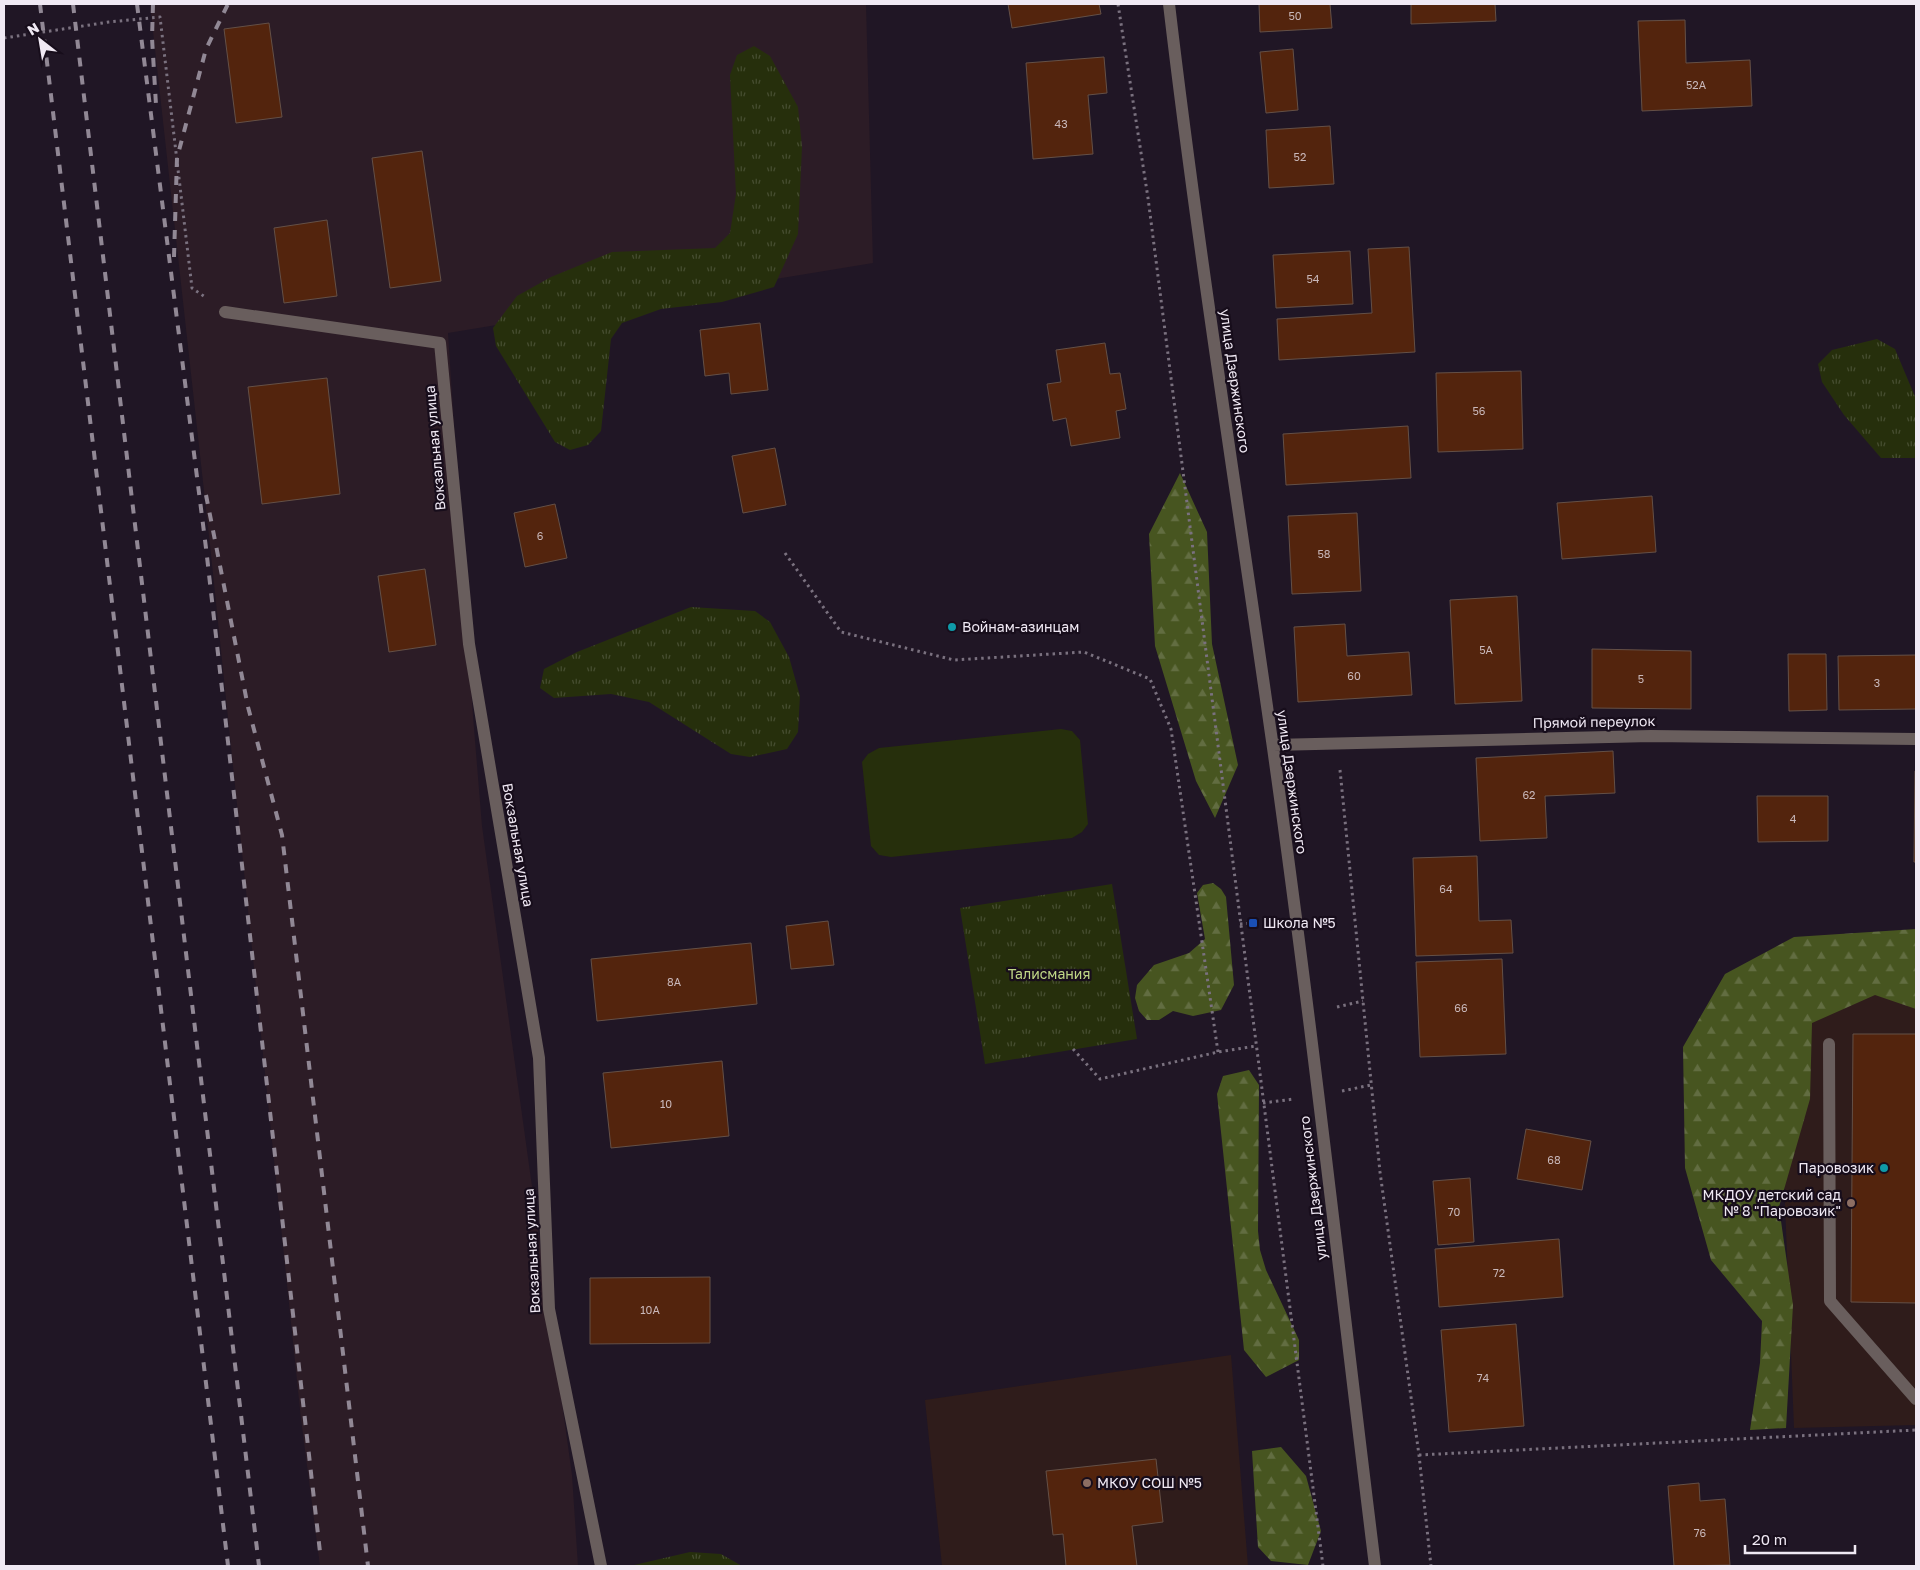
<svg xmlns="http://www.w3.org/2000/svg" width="1920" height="1570" font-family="'Golos Text',sans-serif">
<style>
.industrial{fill:#2c1c26}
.education{fill:#2f1c1b}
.grass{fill:url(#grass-tufts)}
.forest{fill:url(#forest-firs)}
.pitch{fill:#262f0c}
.building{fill:#53240d;stroke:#645047}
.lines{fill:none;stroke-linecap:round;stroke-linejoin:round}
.path{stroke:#7a717f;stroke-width:3;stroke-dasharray:2.5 4;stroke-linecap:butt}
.lane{stroke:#695e5d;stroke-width:12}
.street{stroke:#695e5d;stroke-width:12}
.rail{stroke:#918895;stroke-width:4;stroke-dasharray:9 9;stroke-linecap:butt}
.culture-dot{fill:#0f9aa8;stroke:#170d1b;stroke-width:2}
.transit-dot{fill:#1a4fb4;stroke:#170d1b;stroke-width:2}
.education-dot{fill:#8d6e63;stroke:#170d1b;stroke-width:2}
.labels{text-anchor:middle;stroke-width:4.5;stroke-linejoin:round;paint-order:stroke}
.number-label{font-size:11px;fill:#c9b8ba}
.street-label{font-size:14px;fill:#f0e9f4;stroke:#170d1b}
.poi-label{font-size:14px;fill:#f0e9f4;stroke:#170d1b;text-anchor:start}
.park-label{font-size:14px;fill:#bfd786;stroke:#170d1b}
</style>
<defs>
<pattern id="grass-tufts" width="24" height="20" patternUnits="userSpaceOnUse" patternTransform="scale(1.25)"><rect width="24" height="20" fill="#262f0c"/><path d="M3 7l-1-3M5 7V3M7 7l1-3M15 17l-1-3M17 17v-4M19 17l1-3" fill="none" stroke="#464d30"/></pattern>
<pattern id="forest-firs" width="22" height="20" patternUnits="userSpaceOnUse" patternTransform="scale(1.25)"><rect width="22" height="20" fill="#475520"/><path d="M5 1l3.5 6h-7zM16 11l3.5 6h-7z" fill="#626d41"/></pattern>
</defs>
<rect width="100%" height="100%" fill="#201625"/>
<path class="industrial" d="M150,4H866L873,263L448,333L473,716L482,826L572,1475L578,1566H320L301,1419L210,545Z"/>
<path class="education" d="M1776,980H1916V1425L1794,1428Z
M1231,1355L1248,1566H942L925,1400Z"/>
<path class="grass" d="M754,46L770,56L798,107L802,147L798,234L774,287L722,302L661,309L622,323L611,339L601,431L588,445L570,450L555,442L496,346L493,328L517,296L551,277L612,252L715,248L730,233L736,194L730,75L737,55Z
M1877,339L1895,349L1916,399L1915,458H1881L1844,415L1822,382L1818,364L1832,350Z
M691,607L755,611L770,622L789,657L800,696L798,732L787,749L750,757L731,754L649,702L611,694L554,698L540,688L544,669L577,652Z
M1112,884L1137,1039L985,1064L960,908Z
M690,1552L721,1554L742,1566H630Z"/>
<path class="forest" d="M1180,473L1207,532L1212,644L1238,765L1215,818L1196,781L1155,646L1149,534Z
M1213,883L1221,889L1226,897L1234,985L1221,1010L1193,1016L1173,1011L1159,1020H1147L1139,1011L1135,998L1137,985L1154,965L1189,953L1205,939L1197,893L1203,885Z
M1916,929V1009L1875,995L1812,1023L1810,1099L1779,1207L1793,1305L1786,1428L1750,1430L1760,1363L1762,1321L1711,1260L1685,1168L1683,1047L1725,974L1794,937Z
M1249,1070L1259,1085L1258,1231L1260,1250L1266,1270L1299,1340V1360L1266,1377L1244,1350L1217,1094L1223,1076Z
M1281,1447L1306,1476L1321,1531L1308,1565L1271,1561L1258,1547L1252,1451Z"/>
<path class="pitch" d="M1061,729L1072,731L1080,740L1088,824L1082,832L1072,838L891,857L879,855L871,846L862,762L868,754L879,748Z"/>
<path class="building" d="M1008,4H1099L1101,14L1012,28Z
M1259,4H1330L1332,28L1260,32Z
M1411,4H1495L1496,21L1411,24Z
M1685,20L1686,63L1750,60L1752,106L1642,111L1638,21Z
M269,23L282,117L236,123L224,29Z
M1293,49L1298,110L1266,113L1260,52Z
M1104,57L1107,93L1088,95L1093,154L1033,159L1026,63Z
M1330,126L1334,184L1269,188L1266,130Z
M422,151L441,281L390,288L372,158Z
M327,220L337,296L284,303L274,228Z
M1409,247L1415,352L1279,360L1277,319L1372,313L1368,249Z
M1350,251L1353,304L1276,308L1273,255Z
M760,323L768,390L731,394L729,373L705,376L700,330Z
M1105,343L1110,374L1120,373L1126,409L1116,411L1120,438L1071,446L1066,418L1053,421L1047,384L1061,382L1056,350Z
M1521,371L1523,449L1438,452L1436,373Z
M327,378L340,494L262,504L248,387Z
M1408,426L1411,478L1286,485L1283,434Z
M775,448L786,505L743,513L732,456Z
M1652,496L1656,552L1562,559L1557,503Z
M555,504L567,558L525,567L514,513Z
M1357,513L1361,591L1292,594L1288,516Z
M425,569L436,645L389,652L378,576Z
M1517,596L1522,701L1455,704L1450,600Z
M1345,624L1347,656L1409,652L1412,695L1298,702L1294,627Z
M1592,649L1691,651V709L1592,708Z
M1788,654H1826L1827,710L1789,711Z
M1916,655V709L1839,710L1838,656Z
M1613,751L1615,793L1545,796L1547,838L1480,841L1476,758Z
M1915,771H1916V862H1914Z
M1757,796H1828V841L1758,842Z
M1477,856L1479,921L1511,920L1513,953L1416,956L1413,858Z
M828,921L834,965L791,969L786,926Z
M751,943L757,1004L597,1021L591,959Z
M1502,959L1506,1054L1420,1057L1416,962Z
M1853,1034H1916V1303L1851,1302Z
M722,1061L729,1136L611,1148L603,1073Z
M1526,1129L1591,1141L1582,1190L1517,1179Z
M1470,1178L1474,1242L1438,1245L1433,1181Z
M1559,1239L1563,1297L1439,1307L1435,1249Z
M710,1277V1343L590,1344V1278Z
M1516,1324L1524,1426L1449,1432L1441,1330Z
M1156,1459L1163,1522L1132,1526L1137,1566H1066L1063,1534L1053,1535L1046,1471Z
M1699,1483L1700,1501L1725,1499L1730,1565L1674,1566L1668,1486Z"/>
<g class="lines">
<path class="path" d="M1118,4L1148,198L1323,1566
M4,38L109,22L160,17L192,288L205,297
M785,553L841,632L954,660L1084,652L1150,679L1171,729L1218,1052
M1340,770L1380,1172L1419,1455L1431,1566
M1240,924L1253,923
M1337,1007L1363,1001
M1073,1049L1100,1079L1218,1052L1256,1046
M1342,1091L1371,1085
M1263,1103L1294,1099
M1419,1455L1916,1430"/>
<path class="lane" d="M1829,1044L1830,1301L1916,1399"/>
<path class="street" d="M1169,4C1198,250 1237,495 1272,741C1311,1015 1341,1291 1375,1566
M225,312L440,343L469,644L539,1058L549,1309L601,1566
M1273,745L1651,736L1916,739"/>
<path class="rail" d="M40,4L228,1566
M73,4L259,1566
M137,4L206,548L320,1552
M153,4L152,38L156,105
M174,257L177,158L206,49L228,4
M206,495L248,707L282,835L368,1566"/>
</g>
<g class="culture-dot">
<circle cx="952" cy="627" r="5"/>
<circle cx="1884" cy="1168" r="5"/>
</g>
<rect class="transit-dot" x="1248" y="918" width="10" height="10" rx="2.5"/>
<g class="education-dot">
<circle cx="1851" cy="1203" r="5"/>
<circle cx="1087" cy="1483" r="5"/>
</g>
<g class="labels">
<g class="number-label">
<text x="1295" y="20">50</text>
<text x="1696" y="89">52А</text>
<text x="1061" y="128">43</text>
<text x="1300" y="161">52</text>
<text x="1313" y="283">54</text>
<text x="1479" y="415">56</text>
<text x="540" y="540">6</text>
<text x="1324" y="558">58</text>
<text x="1486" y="654">5А</text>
<text x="1354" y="680">60</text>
<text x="1641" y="683">5</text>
<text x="1877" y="687">3</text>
<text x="1529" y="799">62</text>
<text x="1793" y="823">4</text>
<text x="1446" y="893">64</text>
<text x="674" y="986">8А</text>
<text x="1461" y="1012">66</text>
<text x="666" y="1108">10</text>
<text x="1554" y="1164">68</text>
<text x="1454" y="1216">70</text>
<text x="1499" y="1277">72</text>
<text x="650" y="1314">10А</text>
<text x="1483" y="1382">74</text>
<text x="1700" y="1537">76</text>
</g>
<g class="street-label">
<text transform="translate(1235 381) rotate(82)" y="5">улица Дзержинского</text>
<text transform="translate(435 448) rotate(-95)" y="5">Вокзальная улица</text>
<text transform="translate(1594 722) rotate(-1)" y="5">Прямой переулок</text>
<text transform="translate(1292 782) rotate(82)" y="5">улица Дзержинского</text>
<text transform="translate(518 845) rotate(80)" y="5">Вокзальная улица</text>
<text transform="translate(1313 1188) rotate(-97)" y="5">улица Дзержинского</text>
<text transform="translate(532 1251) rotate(-93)" y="5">Вокзальная улица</text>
</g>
<g class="poi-label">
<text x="962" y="632">Войнам-азинцам</text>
<text x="1263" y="928">Школа №5</text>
<text x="1874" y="1173" text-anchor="end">Паровозик</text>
<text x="1841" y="1200" text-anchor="end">МКДОУ детский сад<tspan x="1841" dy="16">№ 8 "Паровозик"</tspan></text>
<text x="1097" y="1488">МКОУ СОШ №5</text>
</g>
<g class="park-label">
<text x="1049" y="979">Талисмания</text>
</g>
</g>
<rect width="1920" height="1570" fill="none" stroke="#f0e9f4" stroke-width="10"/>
<g transform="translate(40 40) rotate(329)" stroke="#170d1b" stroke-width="4" paint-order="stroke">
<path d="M0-4L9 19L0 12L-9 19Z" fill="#f0e9f4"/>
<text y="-8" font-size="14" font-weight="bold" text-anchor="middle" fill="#f0e9f4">N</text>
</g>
<path d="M1745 1545v8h110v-8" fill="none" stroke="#f0e9f4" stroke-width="2.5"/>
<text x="1752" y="1545" font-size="15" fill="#f0e9f4" stroke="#170d1b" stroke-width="4" paint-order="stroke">20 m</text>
</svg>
